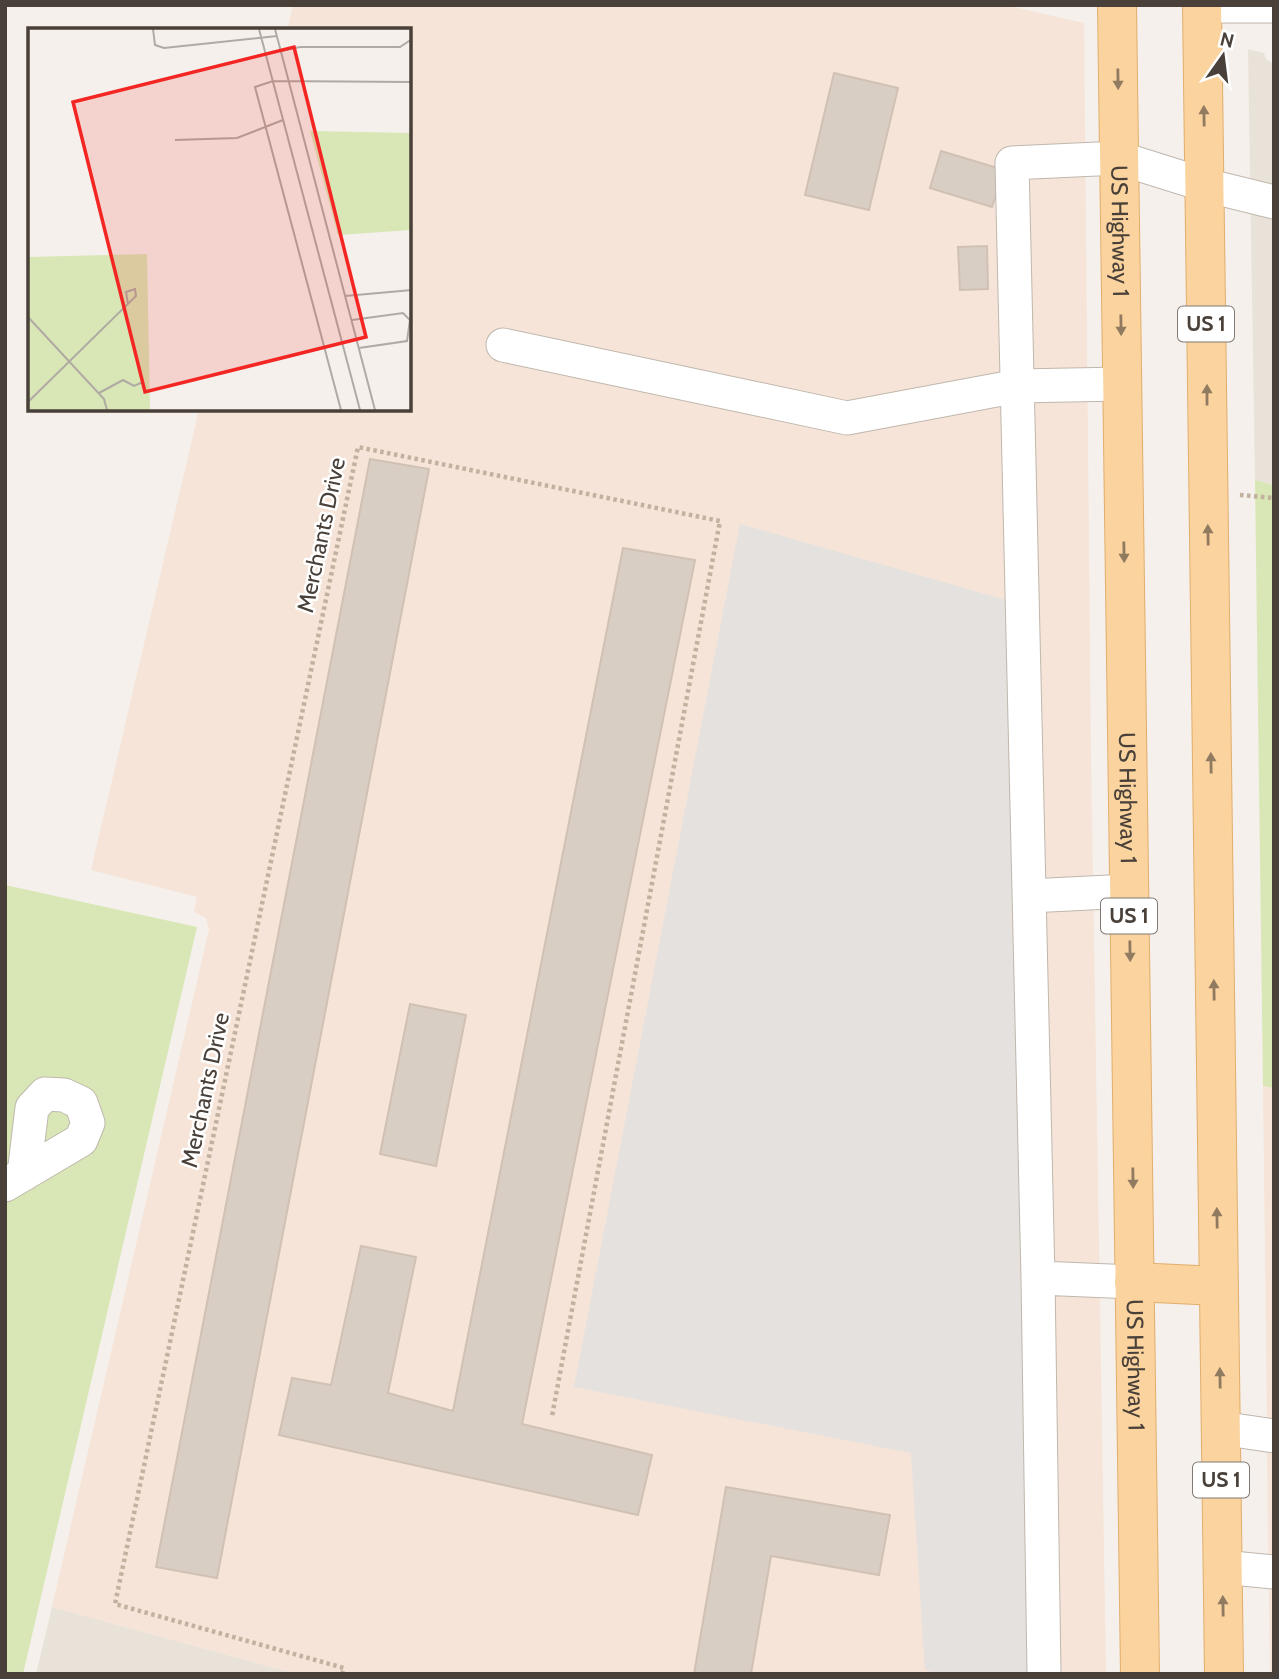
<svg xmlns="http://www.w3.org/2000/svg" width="1279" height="1679" font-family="Cabin,sans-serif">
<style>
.residential{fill:#e9e2d9}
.commercial{fill:#f5e4d7}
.green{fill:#d8e7b5}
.parking{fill:#e4e1df}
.building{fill:#d9cec3;stroke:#d1c1b4;stroke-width:2}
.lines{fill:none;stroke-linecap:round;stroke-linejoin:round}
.minor-casing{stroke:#c0b7ad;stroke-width:35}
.major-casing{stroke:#e1ae6d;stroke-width:40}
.path{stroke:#c2b19f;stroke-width:4.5;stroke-dasharray:3.5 3.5;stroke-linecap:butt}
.minor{stroke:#fff;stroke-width:33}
.major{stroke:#fbd39e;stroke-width:38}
.oneway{fill:#907b61}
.labels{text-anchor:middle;stroke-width:5;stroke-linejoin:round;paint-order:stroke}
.shield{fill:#fff;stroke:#807974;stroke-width:2}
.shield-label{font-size:21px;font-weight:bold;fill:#494039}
.street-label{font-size:23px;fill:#494039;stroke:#fff}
.inset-road{fill:none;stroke:#b0aaa4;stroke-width:2}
.view{fill:#f32624;fill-opacity:0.15;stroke:#f32624;stroke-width:3.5}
.inset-edge{fill:none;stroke:#494039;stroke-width:3.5}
</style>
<rect width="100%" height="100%" fill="#f5f0eb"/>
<path class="residential" d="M1248,49L1264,53L1266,59L1274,64V485L1255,480Z
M52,1607L297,1674H36Z"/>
<path class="commercial" d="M293,5H1005L1084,23L1091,758L1106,1674H297L52,1607L209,930L206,918L194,912L197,897L91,870L199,410H410V30H287Z
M1263,1086L1274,1088V1419L1267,1418Z
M1267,1452L1274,1453V1674H1270Z"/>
<path class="green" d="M1255,480L1274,485V1088L1263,1086Z
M5,885L197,927L23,1674H5Z"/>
<path class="parking" d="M740,524L1023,605L1032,1674H942L925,1670L911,1453L574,1387Z"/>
<path class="building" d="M834,73L898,88L869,210L805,195Z
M941,151L1004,170L992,207L930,188Z
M987,246L988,289L960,290L958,247Z
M370,459L429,469L217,1578L156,1567Z
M623,548L695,560L522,1424L652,1455L638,1515L279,1435L292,1378L331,1385L361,1246L416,1257L388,1393L453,1411Z
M410,1004L466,1015L436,1166L380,1154Z
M726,1487L890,1515L879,1575L771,1556L751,1674H694Z"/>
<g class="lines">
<defs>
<path id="minor" d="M1202,6H1274
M503,345L847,418L1018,386L1122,384
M1029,896L1129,891
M5,1185L81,1140L88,1123L81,1103L64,1095L45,1094L32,1108L24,1174
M1038,1278L1134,1282
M1220,1428L1274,1436
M1222,1567L1274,1572
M1044,1674L1038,1278L1012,163L1119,158L1205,185L1274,202"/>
<g id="major">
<path id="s1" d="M1117,5L1140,1674"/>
<path d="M1202,5L1224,1674"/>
<path d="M1134,1282L1218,1286"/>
</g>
</defs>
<use href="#minor" class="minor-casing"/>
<use href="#major" class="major-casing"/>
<path class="path" d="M1240,495L1274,498
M342,1674L344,1668L115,1604L358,447L720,521L552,1416"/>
<use href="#minor" class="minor"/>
<use href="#major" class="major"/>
</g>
<defs><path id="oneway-solid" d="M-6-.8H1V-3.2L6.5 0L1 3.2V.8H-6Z" transform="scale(1.75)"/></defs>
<g class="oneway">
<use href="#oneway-solid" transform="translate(1118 79) rotate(89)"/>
<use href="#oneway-solid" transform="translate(1204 116) rotate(-91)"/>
<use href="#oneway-solid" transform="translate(1121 325) rotate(89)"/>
<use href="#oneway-solid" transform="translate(1207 395) rotate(-90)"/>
<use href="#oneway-solid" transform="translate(1208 535) rotate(-91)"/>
<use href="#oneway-solid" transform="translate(1124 552) rotate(89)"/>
<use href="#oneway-solid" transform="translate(1211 763) rotate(-91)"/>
<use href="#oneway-solid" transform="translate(1130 951) rotate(89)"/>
<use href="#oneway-solid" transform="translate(1214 990) rotate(-91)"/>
<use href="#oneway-solid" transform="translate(1133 1178) rotate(89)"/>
<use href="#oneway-solid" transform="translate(1217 1218) rotate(-91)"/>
<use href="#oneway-solid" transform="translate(1220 1378) rotate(-91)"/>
<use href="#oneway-solid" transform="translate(1223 1606) rotate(-91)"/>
</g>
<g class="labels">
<g class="shield">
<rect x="1178" y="306.5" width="56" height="35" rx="5"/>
<rect x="1101" y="898.5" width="56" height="35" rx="5"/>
<rect x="1193" y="1462.5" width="56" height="35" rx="5"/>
</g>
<g class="shield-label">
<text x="1206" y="331">US 1</text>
<text x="1129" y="923">US 1</text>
<text x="1221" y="1487">US 1</text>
</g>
<g class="street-label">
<text dy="8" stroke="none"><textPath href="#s1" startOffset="226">US Highway 1</textPath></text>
<text transform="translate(321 535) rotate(-78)" y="8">Merchants Drive</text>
<text dy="8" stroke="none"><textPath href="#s1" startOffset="793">US Highway 1</textPath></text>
<text transform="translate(205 1090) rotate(-78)" y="8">Merchants Drive</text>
<text dy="8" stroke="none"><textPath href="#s1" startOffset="1360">US Highway 1</textPath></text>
</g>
</g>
<g transform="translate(28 28)">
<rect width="383" height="383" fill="#f5f0eb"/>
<path d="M282,103L383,105V202L310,207ZM119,226L122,382H0V229Z" fill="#d8e7b5"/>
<path class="inset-road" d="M125,1L127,17L136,20L249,8M231,1L332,382M247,1L347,382M253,23L272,19H372L384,11M147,112L209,110L255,92M317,268L384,262M0,289L76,371L79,382M324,292L375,285L382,292L379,313L331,320M71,365L95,352L106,358L115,354M0,374L108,268L107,261L98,264L100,276M313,382L227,59L245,53L384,54"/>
<path class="view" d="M266,19L338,309L117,364L45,74Z"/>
<rect width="383" height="383" class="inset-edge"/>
</g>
<rect width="1279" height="1679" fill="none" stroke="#494039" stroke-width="14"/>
<g transform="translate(1223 56) rotate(14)" stroke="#ffffff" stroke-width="5" paint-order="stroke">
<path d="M0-5L12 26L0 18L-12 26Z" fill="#494039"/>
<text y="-10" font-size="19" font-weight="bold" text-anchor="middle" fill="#494039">N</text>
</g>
</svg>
